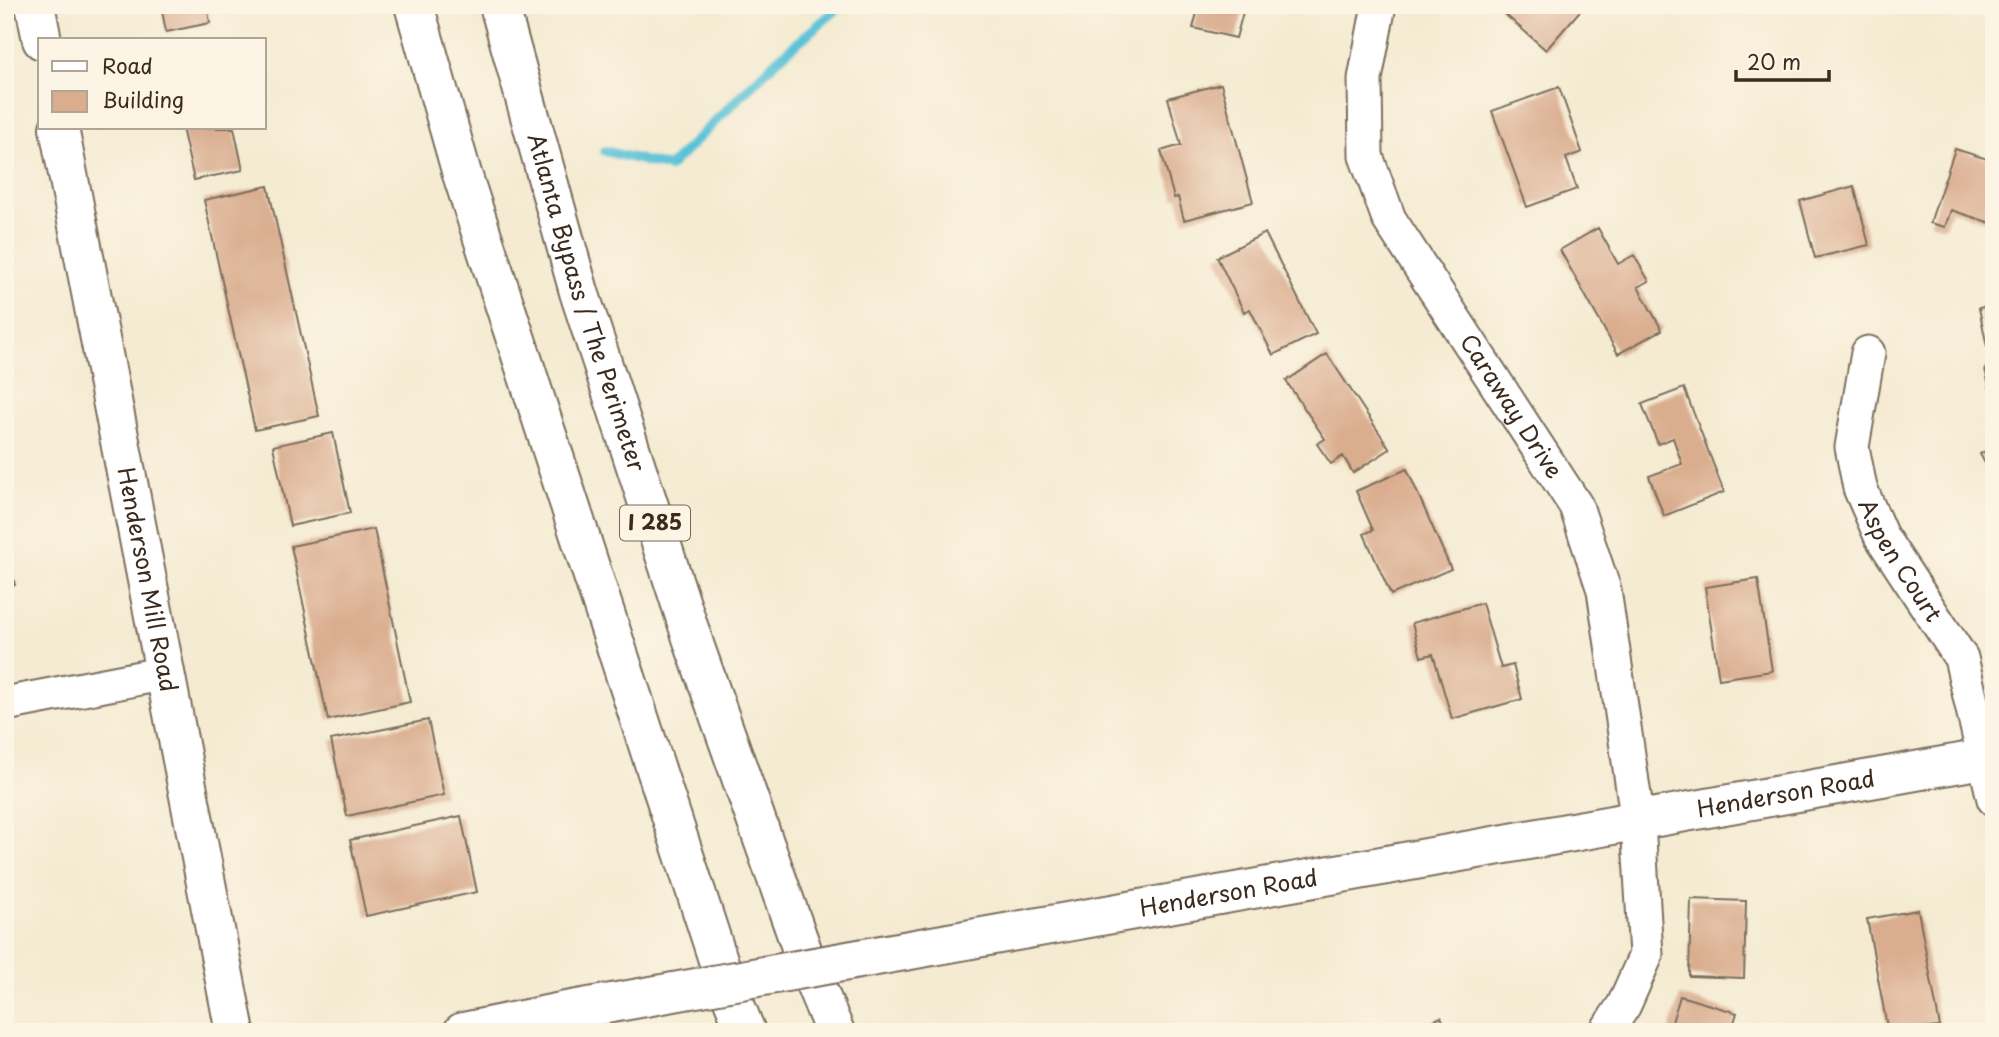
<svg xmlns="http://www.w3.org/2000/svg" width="1999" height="1037" font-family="'Playpen Sans',sans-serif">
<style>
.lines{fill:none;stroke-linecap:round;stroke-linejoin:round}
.stream{stroke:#5ac2d7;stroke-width:10}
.building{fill:#daad8f}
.street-casing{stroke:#7c6e5d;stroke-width:37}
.secondary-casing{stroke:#7c6e5d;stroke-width:42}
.highway-casing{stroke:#7c6e5d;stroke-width:42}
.street{stroke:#fff;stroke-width:33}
.secondary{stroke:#fff;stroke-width:38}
.highway{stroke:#fff;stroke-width:38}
.secondary-bridge-casing{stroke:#7c6e5d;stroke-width:42;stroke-linecap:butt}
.secondary-bridge{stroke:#fff;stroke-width:38}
.labels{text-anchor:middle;stroke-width:6;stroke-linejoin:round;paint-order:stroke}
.shield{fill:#fcf5e5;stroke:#75675a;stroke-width:2}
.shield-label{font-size:21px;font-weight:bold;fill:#3b2a1e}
.street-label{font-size:23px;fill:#3b2a1e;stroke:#fcf5e5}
</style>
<rect width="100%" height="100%" fill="#fcf5e5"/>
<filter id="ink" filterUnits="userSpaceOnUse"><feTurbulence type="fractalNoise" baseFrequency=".0143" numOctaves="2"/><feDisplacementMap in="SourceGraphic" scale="14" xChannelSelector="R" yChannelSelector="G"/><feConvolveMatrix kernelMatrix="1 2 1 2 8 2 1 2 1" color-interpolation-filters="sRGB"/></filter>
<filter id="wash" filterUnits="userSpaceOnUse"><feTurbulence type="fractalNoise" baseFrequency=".00686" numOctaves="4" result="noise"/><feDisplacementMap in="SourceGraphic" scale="28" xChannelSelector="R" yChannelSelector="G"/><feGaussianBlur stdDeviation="1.57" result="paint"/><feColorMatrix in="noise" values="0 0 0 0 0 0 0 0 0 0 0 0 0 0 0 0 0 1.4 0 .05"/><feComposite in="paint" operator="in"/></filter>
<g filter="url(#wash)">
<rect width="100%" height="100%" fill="#f4ebd2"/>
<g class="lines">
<path class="stream" d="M605,151L669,167L779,58L842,5"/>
</g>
<g id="blocks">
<path class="building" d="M161,5H207L210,23L166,32Z
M1199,5H1245L1236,38L1193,28Z
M1502,5H1585L1546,50L1499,9Z
M1221,84L1253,202L1184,220L1178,197L1174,198L1161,151L1181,145L1168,98Z
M1559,87L1582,152L1566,158L1577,189L1527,207L1492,111Z
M182,128H234L243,170L194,180Z
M1955,149L1994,161V224L1951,210L1945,227L1930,223Z
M268,186L319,416L255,430L204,200Z
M1854,186L1869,245L1815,258L1800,201Z
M1598,228L1618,264L1634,255L1649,281L1638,287L1662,330L1618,354L1560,250Z
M1265,233L1316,334L1273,355L1250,309L1244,312L1217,257Z
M1994,305V346L1987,347L1979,308Z
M1327,354L1390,449L1353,473L1343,456L1331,464L1317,444L1325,439L1286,381Z
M1994,367V402H1993L1985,369Z
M1684,388L1724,492L1664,516L1649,476L1682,464L1673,438L1658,444L1642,404Z
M333,433L350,513L290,526L273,446Z
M1994,447V480L1980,454Z
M1407,469L1451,569L1391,595L1364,534L1373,530L1356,491Z
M374,529L410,702L328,720L291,546Z
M5,543L15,585L5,587Z
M1758,579L1772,671L1719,679L1705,587Z
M1482,603L1501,668L1513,665L1522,699L1452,719L1433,654L1421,657L1412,623Z
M428,720L444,795L347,816L331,740Z
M461,816L477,892L366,916L350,840Z
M1691,899L1746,901L1744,978L1689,976Z
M1918,910L1940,1027L1888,1032L1867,919Z
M1680,996L1737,1013L1731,1032H1669Z
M1441,1017L1448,1032H1408Z"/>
</g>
</g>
<g filter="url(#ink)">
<use href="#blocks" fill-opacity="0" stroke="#7c6e5d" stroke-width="2"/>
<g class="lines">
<defs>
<g id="street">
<path id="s1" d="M1379,5L1365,79L1366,156L1389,219L1576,506L1604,590L1638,823L1646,955L1624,1005L1606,1032"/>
<path id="s2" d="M1868,353L1852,447L1860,488L1881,536L1961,658L1994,799"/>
<path d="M5,704L166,673"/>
</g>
<g id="secondary">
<path d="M35,5L42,40"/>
<path id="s3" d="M59,128L235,1032"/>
<path id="s4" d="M949,943L1994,757"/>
<path d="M463,1032L561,1012"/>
</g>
<g id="highway">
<path d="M414,5L462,174L723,975L746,1032"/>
<path id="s5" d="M499,5L579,292L695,647L807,964L835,1032"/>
</g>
</defs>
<use href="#street" class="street-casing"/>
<use href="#secondary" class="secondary-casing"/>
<use href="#highway" class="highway-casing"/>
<use href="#street" class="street"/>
<use href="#secondary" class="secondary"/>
<use href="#highway" class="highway"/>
<defs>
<path id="secondary-bridge" d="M561,1012L949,943"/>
</defs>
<use href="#secondary-bridge" class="secondary-bridge-casing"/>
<use href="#secondary-bridge" class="secondary-bridge"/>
</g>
</g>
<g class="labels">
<rect class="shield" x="620" y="505.5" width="70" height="35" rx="5"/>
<g class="shield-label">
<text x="655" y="530">I 285</text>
</g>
<g class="street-label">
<text dy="8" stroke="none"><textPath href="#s5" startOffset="310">Atlanta Bypass / The Perimeter</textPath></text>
<text dy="8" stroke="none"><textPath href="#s1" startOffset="443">Caraway Drive</textPath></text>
<text dy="8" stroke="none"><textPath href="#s2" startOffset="220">Aspen Court</textPath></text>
<text dy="8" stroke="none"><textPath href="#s3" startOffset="460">Henderson Mill Road</textPath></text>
<text dy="8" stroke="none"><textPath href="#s4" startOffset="850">Henderson Road</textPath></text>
<text dy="8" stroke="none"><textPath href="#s4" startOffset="284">Henderson Road</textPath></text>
</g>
</g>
<rect width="1999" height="1037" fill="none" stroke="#fcf5e5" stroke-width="28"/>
<rect x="38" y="38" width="228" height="91" fill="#fcf5e5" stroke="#afa495" stroke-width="2"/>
<rect x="52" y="61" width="35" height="10" fill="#ffffff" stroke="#afa495" stroke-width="2"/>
<text x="102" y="74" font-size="21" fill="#3b2a1e">Road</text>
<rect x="52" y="91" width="35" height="21" fill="#daad8f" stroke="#afa495" stroke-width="2"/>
<text x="102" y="108" font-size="21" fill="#3b2a1e">Building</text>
<path d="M1736 70v10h93v-10" fill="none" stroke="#3b2a1e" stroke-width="3.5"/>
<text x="1747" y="70" font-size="21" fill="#3b2a1e" stroke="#fcf5e5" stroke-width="5" paint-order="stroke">20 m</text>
</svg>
